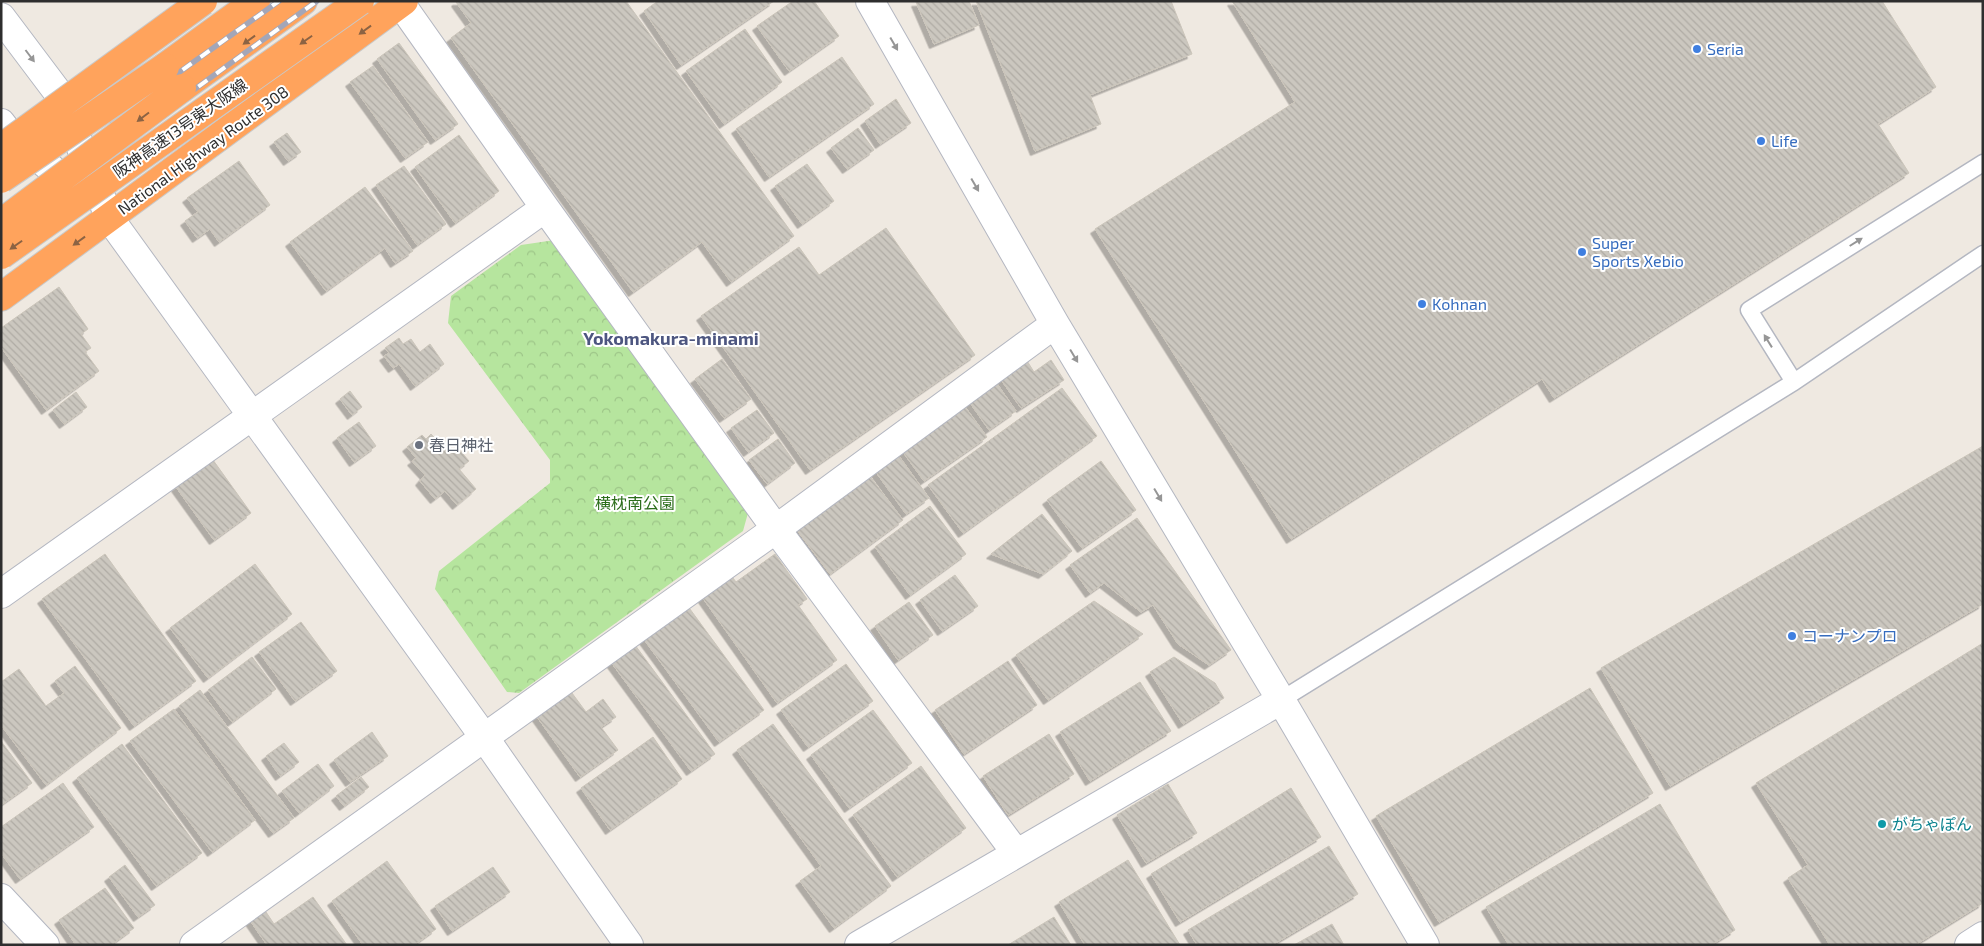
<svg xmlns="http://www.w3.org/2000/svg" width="1984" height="946" font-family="'Exo 2','Noto Sans JP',sans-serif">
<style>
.park{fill:url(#park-crowns)}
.building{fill:url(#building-back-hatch);stroke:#cbc5ba;filter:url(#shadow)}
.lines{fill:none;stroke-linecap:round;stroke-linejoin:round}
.lane-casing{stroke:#b4b7c1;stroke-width:19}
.street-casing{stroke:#b4b7c1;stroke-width:30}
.secondary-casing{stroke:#b4b7c1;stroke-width:30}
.highway-casing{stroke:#c9c9c9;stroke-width:30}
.lane{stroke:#fff;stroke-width:16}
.street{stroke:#fff;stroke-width:28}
.secondary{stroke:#fff;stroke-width:28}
.highway{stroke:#ffa35c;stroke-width:28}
.rail-casing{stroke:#a3a6b8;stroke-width:5.5}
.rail{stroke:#fff;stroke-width:4;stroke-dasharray:11;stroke-linecap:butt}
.highway-bridge-casing{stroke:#c9c9c9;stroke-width:30;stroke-linecap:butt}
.highway-bridge{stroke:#ffa35c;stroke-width:28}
.oneway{fill:#8c6343}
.oneway2{fill:#969696}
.shop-dot{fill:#3f7fe0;stroke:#fff;stroke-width:2}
.worship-dot{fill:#6b7280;stroke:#fff;stroke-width:2}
.culture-dot{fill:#0f9aa8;stroke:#fff;stroke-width:2}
.labels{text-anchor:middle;stroke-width:4;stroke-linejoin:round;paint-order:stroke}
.shop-label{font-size:16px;fill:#366cbe;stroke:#fff;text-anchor:start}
.street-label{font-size:16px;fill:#2e2e2e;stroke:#fff}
.worship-label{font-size:16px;fill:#5b616d;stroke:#fff;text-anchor:start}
.park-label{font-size:16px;fill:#2c6e1b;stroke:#fff}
.culture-label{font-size:16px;fill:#0d838f;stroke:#fff;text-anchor:start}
.neighbourhood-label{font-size:18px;font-weight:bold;fill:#4d5680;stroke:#fff}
</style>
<defs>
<pattern id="park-crowns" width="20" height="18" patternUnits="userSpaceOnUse" patternTransform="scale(1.25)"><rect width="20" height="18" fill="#b6e59e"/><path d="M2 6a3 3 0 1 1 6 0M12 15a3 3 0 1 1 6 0" fill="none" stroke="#9dc588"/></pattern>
<pattern id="building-back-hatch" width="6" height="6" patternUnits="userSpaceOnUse" patternTransform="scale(1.25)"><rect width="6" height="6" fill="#cbc7bf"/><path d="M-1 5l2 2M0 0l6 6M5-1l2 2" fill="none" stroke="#afaba4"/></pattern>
<filter id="shadow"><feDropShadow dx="-4.5" dy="4.5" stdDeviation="0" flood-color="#0004"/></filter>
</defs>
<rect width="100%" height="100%" fill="#efe9e1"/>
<path class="park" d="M555,240L748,513L743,531L519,693L507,692L435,589L439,571L550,483V460L448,323L451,296L521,245Z"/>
<path class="building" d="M457,1H626L794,236L731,282L702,242L633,292L451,38L471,23L456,2Z
M658,1H774L681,65L644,11Z
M793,1H814L839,36L789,71L757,26Z
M969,1L979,25L934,44L916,2Z
M976,1H1171L1192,54L1090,95L1101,124L1035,151Z
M1232,1H1882L1936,87L1878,124L1909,173L1554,398L1542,379L1291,539L1095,229L1295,102Z
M745,29L782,82L724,124L686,71Z
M399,43L458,124L435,140L377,59Z
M842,57L874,104L769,177L736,129Z
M373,66L428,142L405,158L350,82Z
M896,99L911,123L880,144L865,121Z
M858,128L874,150L847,169L831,148Z
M287,133L301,152L288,161L274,142Z
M459,135L499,191L455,223L415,167Z
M239,161L270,205L219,242L210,229L197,238L185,221L198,212L187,198Z
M807,164L834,201L802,224L775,186Z
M404,166L446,224L417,245L376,185Z
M365,187L413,251L395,263L385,248L326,291L290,242Z
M886,228L975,355L810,470L701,316L799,247L819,275Z
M59,287L88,329L81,334L91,348L85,352L99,371L46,410L1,347V328Z
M399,338L403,344L411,339L420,352L430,344L444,364L415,386L399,364L393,368L384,356L389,353L385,348Z
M1024,356L1034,372L1051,360L1064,380L1021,408L997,374Z
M722,359L751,399L724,418L695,379Z
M993,378L1016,411L989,430L966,397Z
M1062,388L1097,436L963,533L928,485Z
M350,391L362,407L352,415L340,399Z
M76,392L87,407L64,424L53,410Z
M963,404L987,437L924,481L900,448Z
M757,410L774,433L748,452L731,428Z
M359,422L376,446L354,462L337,438Z
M431,434L449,454L457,447L469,461L459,469L476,489L457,505L445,491L435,499L420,481L425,475L412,461L416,458L407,447L422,435L426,439Z
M778,439L795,463L767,484L749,460Z
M1983,446V604L1670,786L1601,668Z
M896,452L929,498L906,514L873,468Z
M213,460L251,513L214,540L176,487Z
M1101,461L1136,510L1082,548L1047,500Z
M866,471L903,520L830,574L794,526Z
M930,506L966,554L910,595L875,547Z
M1042,514L1072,551L1043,574L991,554Z
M1137,518L1231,650L1209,665L1178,644L1153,605L1141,612L1104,583L1090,593L1070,565Z
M105,554L196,681L134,726L42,599Z
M775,554L807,599L798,605L837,660L777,703L700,594L730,574L736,582Z
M255,564L292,614L208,678L170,628Z
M955,575L978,606L942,631L920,600Z
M1094,601L1143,634L1048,700L1016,655Z
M909,602L933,635L898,660L875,626Z
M687,605L764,710L719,742L643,638Z
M301,622L337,671L295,701L259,652Z
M1983,643V903L1915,945H1830L1788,878L1808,865L1756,783Z
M635,645L715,754L691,771L611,662Z
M252,657L276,689L232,722L208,690Z
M1174,657L1215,683L1224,698L1183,724L1150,672Z
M1008,661L1037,705L964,754L935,710Z
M846,664L873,701L808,747L781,710Z
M75,666L121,728L46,785L1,725V682L19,669L46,706L64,693L55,681Z
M1140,682L1171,731L1090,781L1060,732Z
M1590,688L1653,793L1439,922L1376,816Z
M569,689L586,712L603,699L616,717L601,727L618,750L580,777L535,714Z
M200,690L294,818L273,833L179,706Z
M174,709L255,820L212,852L130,741Z
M873,710L912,763L849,808L811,755Z
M773,724L891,886L834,928L800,881L821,866L737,750Z
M372,732L388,756L350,782L334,760Z
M1049,734L1074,774L1008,815L983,776Z
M653,737L682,779L610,830L581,788Z
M1,741L32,783L1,805Z
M284,743L299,762L280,776L266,756Z
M122,744L202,853L156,886L77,778Z
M318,764L334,786L299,813L282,791Z
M921,766L966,828L897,877L853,815Z
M361,777L369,787L344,806L336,796Z
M63,783L94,827L20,879L1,853V827Z
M1168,784L1197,833L1146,863L1117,815Z
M1291,788L1321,837L1180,922L1151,874Z
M1660,804L1735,930L1711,945H1509L1486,907Z
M1329,846L1358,894L1272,945H1197L1188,930Z
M1128,860L1180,945H1085L1059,902Z
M387,861L436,929L414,945H363L332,901Z
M125,865L155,905L138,917L109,877Z
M493,867L510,892L452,931L435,906Z
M105,888L134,928L111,945H76L59,920Z
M313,897L347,945H267L249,919L264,909L274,924Z
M1054,917L1071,945H1008Z
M1332,924L1344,945H1294Z"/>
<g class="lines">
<defs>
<path id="lane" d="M1794,382L1749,310L1983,163
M1281,700L1794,382L1983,254"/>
<path id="street" d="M870,1L1055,324L1281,700L1425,945
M401,4L545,208L776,529L1016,853
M1,594L545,208
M1,898L45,945
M194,945L776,529L1055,324
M859,945L1281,700
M1969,945L1983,936"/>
<path id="secondary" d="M1,17L59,94L110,219L484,737L629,945
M1,123L8,132L80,193"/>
<path id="highway" d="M165,67L256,1
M182,88L303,1
M1,297L404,1"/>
</defs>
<use href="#lane" class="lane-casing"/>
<use href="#street" class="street-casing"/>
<use href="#secondary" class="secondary-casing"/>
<use href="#highway" class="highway-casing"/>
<use href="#lane" class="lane"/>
<use href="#street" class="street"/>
<use href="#secondary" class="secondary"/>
<use href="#highway" class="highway"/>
<defs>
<path id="rail" d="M111,121L279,1
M127,138L317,1"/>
</defs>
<use href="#rail" class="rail-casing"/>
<use href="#rail" class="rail"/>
<defs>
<path id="highway-bridge" d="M1,148L203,1
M1,179L165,67
M1,223L182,88
M1,255L360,1"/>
</defs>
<use href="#highway-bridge" class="highway-bridge-casing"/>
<use href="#highway-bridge" class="highway-bridge"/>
</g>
<defs><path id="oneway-solid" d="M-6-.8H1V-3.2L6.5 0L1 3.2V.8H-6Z" transform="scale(1.25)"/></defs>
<g class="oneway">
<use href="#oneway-solid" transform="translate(365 30) rotate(144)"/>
<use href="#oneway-solid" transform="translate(249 40) rotate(144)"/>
<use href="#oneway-solid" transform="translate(306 40) rotate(145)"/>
<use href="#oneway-solid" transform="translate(143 117) rotate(143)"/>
<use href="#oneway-solid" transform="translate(79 241) rotate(144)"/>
<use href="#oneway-solid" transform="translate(16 245) rotate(145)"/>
</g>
<g class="oneway2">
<use href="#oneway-solid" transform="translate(894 44) rotate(60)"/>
<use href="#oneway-solid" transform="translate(30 56) rotate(53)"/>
<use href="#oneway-solid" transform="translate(975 185) rotate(60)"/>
<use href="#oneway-solid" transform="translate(1856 242) rotate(-32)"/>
<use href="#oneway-solid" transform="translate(1768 341) rotate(-122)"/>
<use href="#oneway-solid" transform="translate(1074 356) rotate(59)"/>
<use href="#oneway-solid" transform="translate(1158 495) rotate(59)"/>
</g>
<g class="shop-dot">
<circle cx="1697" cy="49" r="5"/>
<circle cx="1761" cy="141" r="5"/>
<circle cx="1582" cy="252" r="5"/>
<circle cx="1422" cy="304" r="5"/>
<circle cx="1792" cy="636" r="5"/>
</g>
<circle class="worship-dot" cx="419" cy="445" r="5"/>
<circle class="culture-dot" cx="1882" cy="824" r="5"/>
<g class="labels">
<g class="shop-label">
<text x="1707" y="55">Seria</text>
<text x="1771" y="147">Life</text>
<text x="1592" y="249">Super<tspan x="1592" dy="18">Sports Xebio</tspan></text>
<text x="1432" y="310">Kohnan</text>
<text x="1802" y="642">コーナンプロ</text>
</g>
<g class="street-label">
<text transform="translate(180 128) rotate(-35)" y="6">阪神高速13号東大阪線</text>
<text transform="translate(203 150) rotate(-36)" y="6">National Highway Route 308</text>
</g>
<g class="worship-label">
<text x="429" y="451">春日神社</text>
</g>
<g class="park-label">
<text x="635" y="509">横枕南公園</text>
</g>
<g class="culture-label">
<text x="1892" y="830">がちゃぽん</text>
</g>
<g class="neighbourhood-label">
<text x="671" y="345">Yokomakura-minami</text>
</g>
</g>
<rect width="1984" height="946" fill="none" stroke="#2e2e2e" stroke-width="5"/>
</svg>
